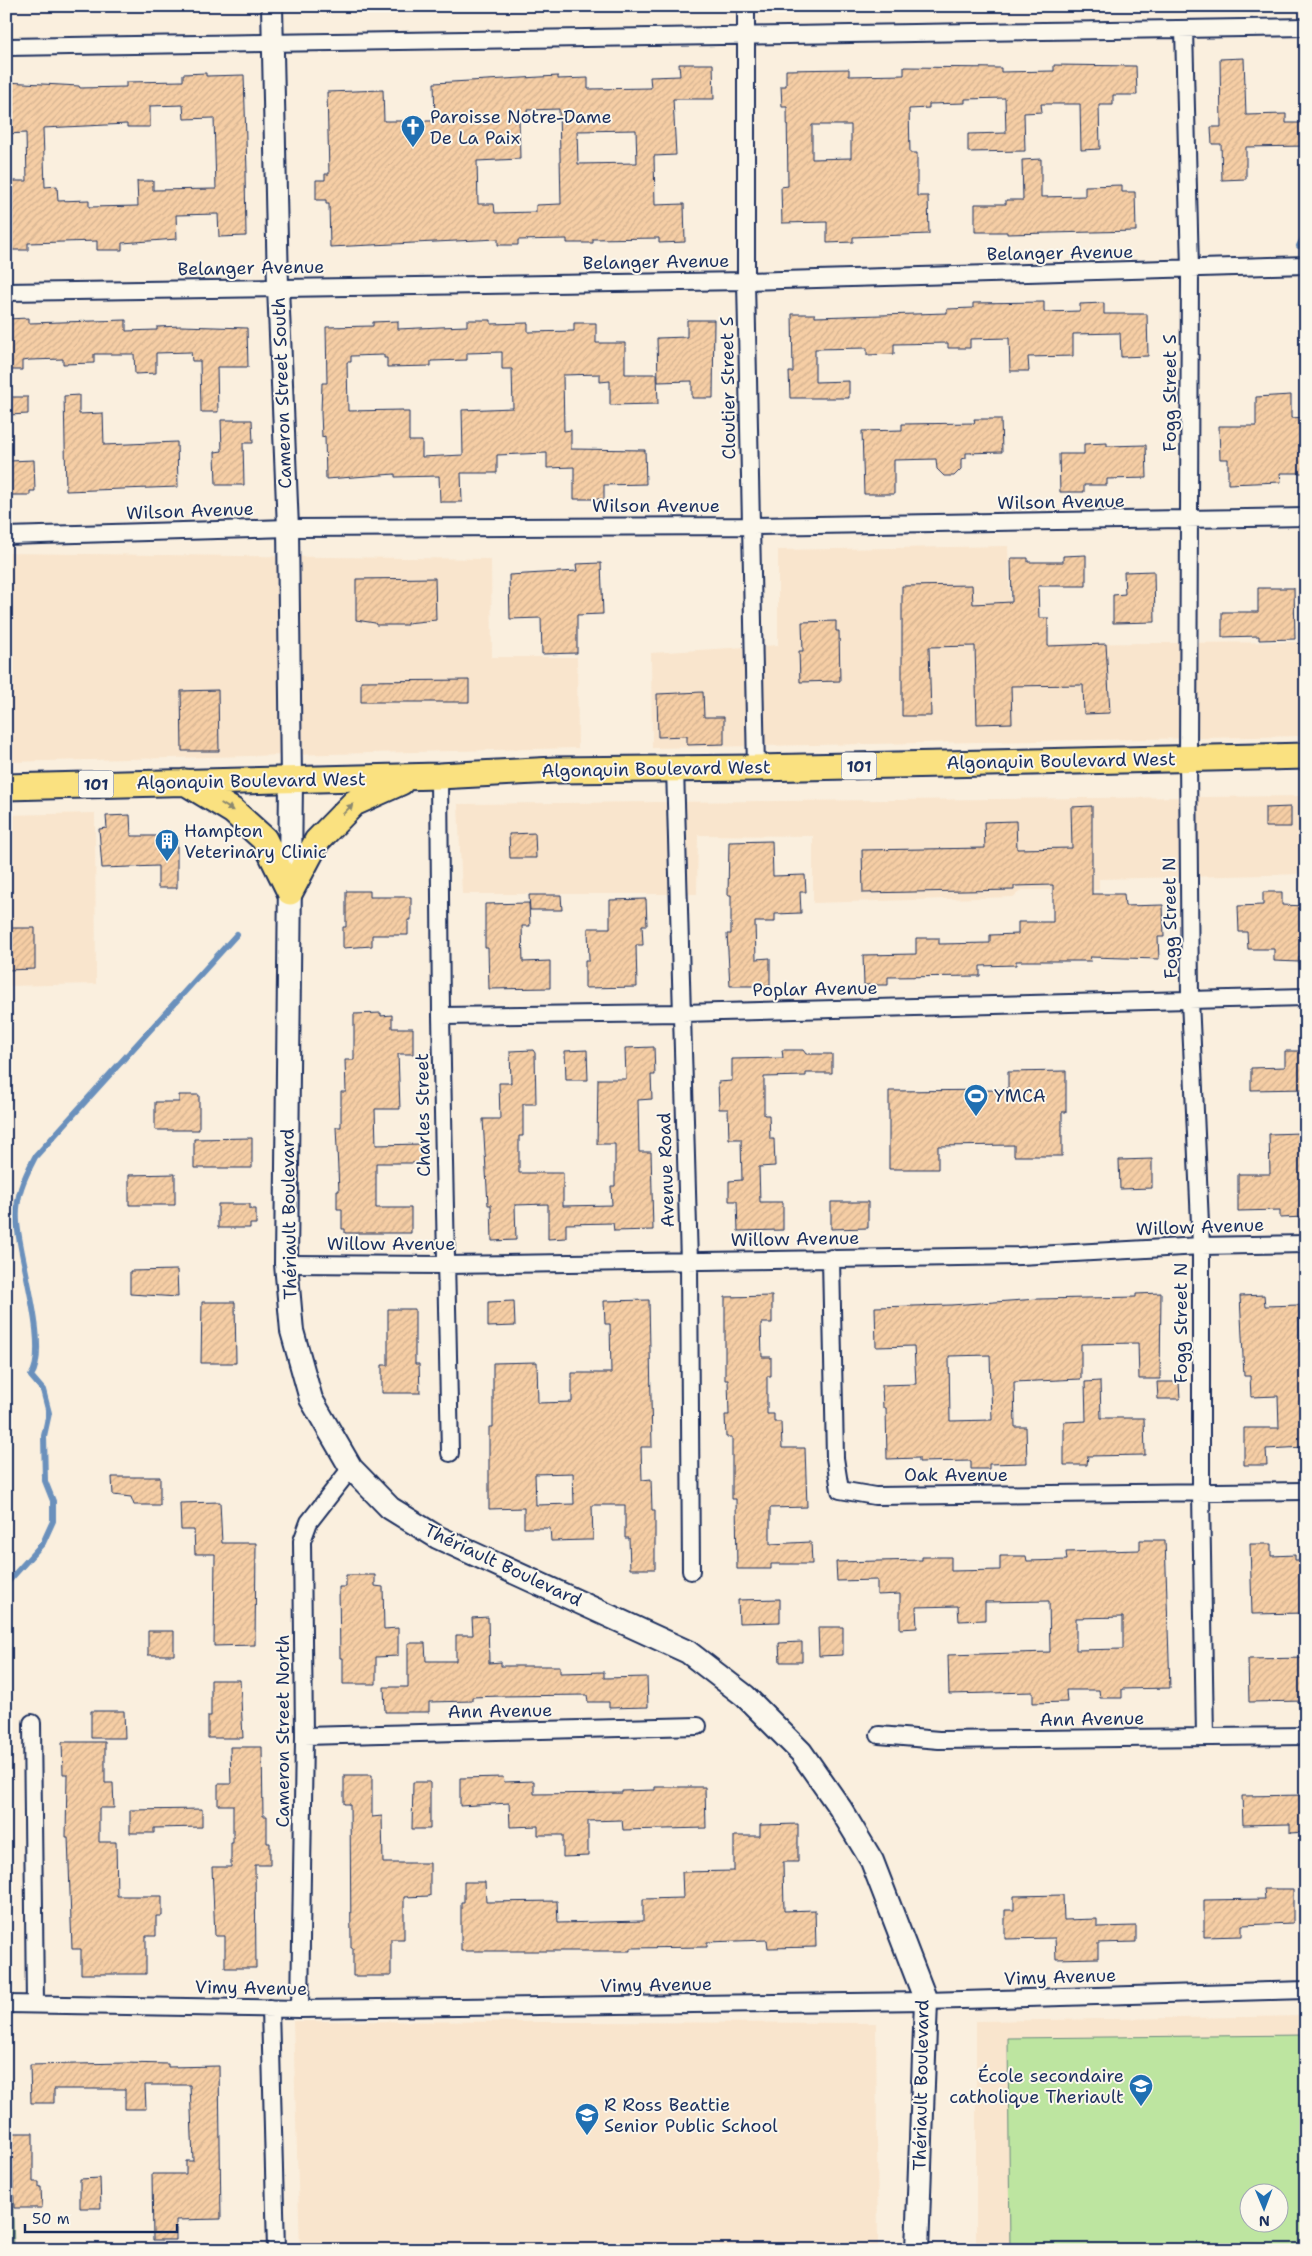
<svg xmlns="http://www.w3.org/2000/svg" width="1312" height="2256" font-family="'Shantell Sans',sans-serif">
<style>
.built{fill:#f9e5cd;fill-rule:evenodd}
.park{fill:url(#park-crowns);stroke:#6c8a7f}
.pitch{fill:#bde5a0;stroke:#6c8a7f;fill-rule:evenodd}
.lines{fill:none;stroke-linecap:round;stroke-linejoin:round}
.stream{stroke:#6a90bc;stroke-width:6}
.building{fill:url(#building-hatch);stroke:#1b2f5e;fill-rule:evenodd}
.minor-casing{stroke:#1b2f5e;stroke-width:20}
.tertiary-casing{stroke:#1b2f5e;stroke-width:24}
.secondary-casing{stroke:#1b2f5e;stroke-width:26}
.primary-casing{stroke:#1b2f5e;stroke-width:29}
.minor{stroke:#fbf7ec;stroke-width:16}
.tertiary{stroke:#fbf7ec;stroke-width:20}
.secondary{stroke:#fbf7ec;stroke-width:22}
.primary{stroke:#fae180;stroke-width:25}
.oneway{fill:#8a886f}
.labels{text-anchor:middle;stroke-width:4;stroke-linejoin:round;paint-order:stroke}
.shield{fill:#fbf7ec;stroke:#5e6b89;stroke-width:1}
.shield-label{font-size:16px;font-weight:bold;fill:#1b2f5e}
.poi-label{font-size:18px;fill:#1b2f5e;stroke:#fbf7ec;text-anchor:start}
.street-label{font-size:18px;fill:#1b2f5e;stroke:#fbf7ec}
</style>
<defs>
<pattern id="park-crowns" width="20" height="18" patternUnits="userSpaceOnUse" patternTransform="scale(1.25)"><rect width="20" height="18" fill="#bde5a0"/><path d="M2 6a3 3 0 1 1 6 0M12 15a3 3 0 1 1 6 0" fill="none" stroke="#a2c58c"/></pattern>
<pattern id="building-hatch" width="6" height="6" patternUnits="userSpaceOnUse" patternTransform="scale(1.25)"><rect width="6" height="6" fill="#f6cea5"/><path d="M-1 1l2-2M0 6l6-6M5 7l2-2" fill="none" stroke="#d2b190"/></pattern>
</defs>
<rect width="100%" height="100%" fill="#faefde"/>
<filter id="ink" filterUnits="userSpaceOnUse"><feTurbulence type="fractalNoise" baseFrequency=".02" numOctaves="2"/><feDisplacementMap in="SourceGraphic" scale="10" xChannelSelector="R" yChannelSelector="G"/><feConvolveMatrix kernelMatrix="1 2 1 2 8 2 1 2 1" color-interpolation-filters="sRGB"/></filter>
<g filter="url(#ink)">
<path class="built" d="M1008,546L1012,644L1306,642V736L652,748L651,653L778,645V550Z
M6,553L491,559L492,657H577L578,748L6,762Z
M1306,796V874L1099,879V890H1022L1013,897L813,903V836L698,835L697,894H462L458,804Z
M95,813L96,984L6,986V815Z
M1306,2016V2250H976V2021ZM1250,2194H1280V2224H1250Z
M293,2021L876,2023L878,2250H300Z"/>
<path class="park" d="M6,2015H7L14,2250H6Z"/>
<path class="pitch" d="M1306,2035V2250H1010L1008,2038ZM1250,2194H1280V2224H1250Z"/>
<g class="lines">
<path class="stream" d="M1299,246L1306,233
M6,1584L43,1543L53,1521V1501L45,1481L44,1436L49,1413L43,1390L31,1376C50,1349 19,1256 17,1222C15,1197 24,1178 35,1157L237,934"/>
</g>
<path class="building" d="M1244,58L1246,115L1286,114V123H1306V146L1246,147V179L1222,180L1221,144H1212L1211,127H1221L1220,59Z
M679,64H713L714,99H673L676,155L654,156L655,205L684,204L685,242L659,243V238L593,239V243H567V239L518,240V245H498V239L330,247L329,204H326V200H316V180H325V174H329L327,92L383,90L384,121H435L434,83L558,76V79L588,78V89L651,88L650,77L680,76ZM559,109L561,204L536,205V212L495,213L494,204H478L477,161L520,159L519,118H528L527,110ZM636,130L637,163L578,164L577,131Z
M1054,65L1136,66L1137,95H1113V105H1099L1100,149L1081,150L1080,104H1041L1042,112L1024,113L1025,151L968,152V134L1006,133L1005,98L965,99V103L929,104V108L909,109L910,153H917V196H928L929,234L853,237V242L827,243V222L782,223L781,187L788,186L787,107H782L781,86H786V70L849,69V76L904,75V67L1001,68V72L1054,71ZM812,125H851V158L812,159Z
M206,73V76L244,75L247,172H245L246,236L219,237L218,214L176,215L177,239L122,243V250H97V241L28,243V250H6V181H27L26,133L6,134V82L79,86L80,88L126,87V82L183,81V74ZM183,105L184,119L214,118L216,189L153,190V181H137L138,206L89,207V200L58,201L57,186L45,187L43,128L127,124V127H150V106Z
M1041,159V197L1085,196V186L1122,185V192H1135L1136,231L1007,234V232H975V204H1006V200H1023L1022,160Z
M1044,302V312L1080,311V304L1104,303V314H1147L1148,356L1121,357L1120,333L1073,334V356L1028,357L1029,371H1010L1009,338L970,339V348H948V343L894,344V354L867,355V348L815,349V382L849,381V398H790L789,372H793L792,314H815V317L947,313V309L973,308V303Z
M29,318V323L126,320V331L157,330V327L181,326L247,328L248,367H217L218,412H201L200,361H192L191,352L156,353V373L135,374L134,354H94V363L63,364V359L30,360L22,361V370H6V319Z
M467,320H491V324L528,323V332L574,331V323H596V343H625V374H657L658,404L610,405V381L600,382V374L563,375L564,431L571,430V449L645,450L646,484L604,485V499H574V467L547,468V453L497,455V473H461L462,502H440L439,476L395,477V474L326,479L325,436L322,437L321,413L322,383H327L326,327L373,326V322L398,321V329L440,327L467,326ZM502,352V369H512L513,408L462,410L463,455L422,457V441H409V412H403V410L348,411L347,362H351V356L384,355V358H387V367L431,366V361L467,360V353Z
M687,320H714L713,398H692V381L658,382L657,338L687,337Z
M79,395V414L103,413L104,445L177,442L178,487L66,491L64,396Z
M1291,395V418L1306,417V473H1280L1281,482L1228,484V459H1220L1219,426H1256V397Z
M8,397H28V414L8,415Z
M974,419H1001L1002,452L966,453V458L961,459V469L954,476H944L937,469L936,459L894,460V494H864L862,431L902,430V424L975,423Z
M221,420H252L253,443H243L244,485H216L215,452L222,451Z
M1107,443V446L1146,445L1147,478L1107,479V485H1084V492H1060L1059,454H1084V444Z
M34,460L35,491H30V495H10L9,461Z
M1086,555V586H1038L1039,618H1048V646L1106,644L1110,713L1084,714L1083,685L1011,686L1012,723L977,724L975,646L929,647L931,716H902V586L972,585L973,604L1012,602L1011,558H1028V562H1063V556Z
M601,563L603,614L577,615V653L542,654L541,618L510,619L509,575L577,571L576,564Z
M1154,571L1155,622L1113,623V595L1125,594L1124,572Z
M435,578L436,620L407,623V625H376L375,623L356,620V579Z
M1258,588H1294L1295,639L1259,640V636L1222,637V612H1258Z
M836,621V631H839L840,681L800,682L799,651H803L802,622Z
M469,680V702H361V681Z
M218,690L219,751H182L181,691Z
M703,692L704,717H724V744L687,745V736L658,737L657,694Z
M1092,806V894H1124L1125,906L1163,905L1164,937H1158L1159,959L1090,957L1091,961H1016V965L980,966V976L888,977V985H864L863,955L916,954V938H939V944L990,943V935L1018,934V922H1053V885L1014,886V890L863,893L862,850L985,848L984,822L1016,821L1017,849L1072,848L1071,807Z
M1291,807V827H1265V808Z
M130,815L131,836H177V888H158V866L102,868L99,829L107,828L106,816Z
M535,833L536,858H510L509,834Z
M772,841L773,876L805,875L806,892H800L801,913L775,914V922H755L756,959L770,958V986H730L727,934H731V895H728L729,842Z
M346,891H370V897H411V920H408V935H372V946L343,948V927H346Z
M1263,892H1282V905L1306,906V956H1299V962L1274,961V949H1248L1247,932H1239L1238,906L1263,905Z
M529,895H561L562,910H530Z
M646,899L647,925H642L643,945H636L637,987L585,988V961H589L588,928H610V900Z
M529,903L530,926H522L523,962L550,961V988L489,989L488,948H485V904Z
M6,928H35V969L6,970Z
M381,1013V1016L392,1015V1028H413V1054H398L400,1109H375L376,1145L421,1144V1163H376V1208H411V1233H345V1229H342V1209H337V1191H339L336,1127H341V1092H346L345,1060H354V1014Z
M654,1047L655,1075H651L652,1099L638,1100L639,1152H651L653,1230L614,1231L613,1223L566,1224V1238L548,1239V1204L515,1205L516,1240L492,1241L491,1205H488L483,1119H500L499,1083H511L510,1051L533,1050L535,1053L536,1104H523V1136H519V1173H563V1206L612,1205L611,1186H615V1144H597L598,1079H626L625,1048Z
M587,1050L588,1080H566L565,1051Z
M782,1050H803L806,1054H832V1073H806V1076L764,1077V1115H769L770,1139H774L775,1166L759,1167L760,1202H783V1230L738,1231L737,1201H729V1181L742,1180L741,1139H729L728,1109H719L718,1082L732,1081V1059L783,1058Z
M1285,1051H1302V1055H1306V1089L1251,1090V1068L1285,1067Z
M1066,1071V1112H1062V1156H1014V1145L938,1146V1169H889V1091L1008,1090V1072Z
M179,1095H199V1130H155V1102H179Z
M1301,1133L1306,1217L1280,1218V1210L1238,1211V1174H1270L1269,1134Z
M252,1138V1168H194V1139Z
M1152,1159V1188L1120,1189L1119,1160Z
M175,1174V1205H129V1175Z
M831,1202H868V1228L831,1229Z
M218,1204H250V1209H256V1224H250V1228H218Z
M177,1270L178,1297L130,1294V1271Z
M1161,1293L1160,1379H1139L1138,1343L1081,1344V1379L1014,1382L1015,1427H1026L1027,1463L989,1464V1469H971V1461L919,1462V1458L887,1459L886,1408H883L882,1385L916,1384L914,1346L876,1347L875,1307L951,1305L1038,1299L1136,1297V1294ZM990,1355L992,1420L950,1421L949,1356Z
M1264,1295L1265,1306L1299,1305L1300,1350H1306V1447L1266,1449L1267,1465H1244V1428H1279L1278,1396L1251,1397L1250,1376H1244L1240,1296Z
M772,1296V1323H761L762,1357H771V1376H767V1414H774V1422H781L782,1448H805L807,1507L770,1508V1544L811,1542L812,1564H771V1569H737L736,1499H732V1437H726L725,1415H729L728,1380H725V1297Z
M649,1300L652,1447H641L642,1480L651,1479L652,1510H655V1569H630L629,1538H625V1505H592L593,1540H587L551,1541L550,1528H524V1508L489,1509V1427H493V1363L537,1362L538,1403L572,1402V1373H611L610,1324H605L604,1301ZM573,1473L574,1504L536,1505L535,1474Z
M514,1301L515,1326L488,1327V1302Z
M202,1302H235L236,1363H201Z
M388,1309H415V1364H419L420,1393H382V1365H388Z
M1100,1381L1101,1418H1144L1145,1455L1088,1456L1087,1465H1064V1422L1086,1421L1085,1382Z
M1157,1382H1179L1180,1399H1158Z
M112,1477H160V1505H134L131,1497L113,1495Z
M220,1502L222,1543H256L255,1645L214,1646L215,1554H195L194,1530H181L180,1503Z
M1140,1540H1165L1170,1688L1122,1689V1698H1100L1099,1690H1066L1067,1702L1033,1703V1692L949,1694L948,1655L1050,1652L1049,1601L985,1602V1620L959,1621L958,1606L916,1607L917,1628L900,1629V1594L877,1595V1580L837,1581L836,1562L922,1560V1557H951V1571L1000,1570V1556H1026L1027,1561L1067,1560L1066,1552L1140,1550ZM1123,1617V1649L1076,1650V1618Z
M1250,1544H1271V1556L1295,1555V1560H1306V1613L1252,1614Z
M346,1575H375V1586L383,1587L384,1629L398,1628V1656L376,1657V1684H343V1658H340L339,1587H346Z
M780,1599V1622L739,1623L738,1600Z
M488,1617L489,1663L501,1662V1666H560V1673L604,1672V1678L647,1677L648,1707L609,1708V1702H588L587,1695L501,1696L472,1697V1701L429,1702V1712H385L384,1687H408V1643H425L426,1661H456V1635H473L472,1618Z
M818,1627H843V1655L819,1656Z
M148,1631H174V1655H148Z
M802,1642V1662H780L779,1643Z
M1306,1658V1701L1249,1702L1248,1659Z
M211,1680H240L243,1738H208V1716H211Z
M91,1711H124L125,1738H91Z
M62,1742H105V1783H113L114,1808H99V1842H116L117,1896H162V1916H156V1936H146V1974H81V1949H72L68,1837H66L67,1774H63Z
M230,1747H262L263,1816H267V1843H270V1865H255L256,1968H225V1936H215L212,1867H231V1843H233V1805H218V1784H231Z
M344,1775H372V1817L382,1816L383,1863H430V1896L404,1897V1939H391V1976H353V1948H351L350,1804H344Z
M503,1777L504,1782L534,1781V1794L622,1793V1791L655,1790V1787H705L706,1828L623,1830L622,1820L588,1821V1856L563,1857V1835H538V1826L510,1827L509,1803L460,1806V1778Z
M413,1782H430V1829H412Z
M1306,1795V1832L1290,1833V1824L1243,1825L1242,1796Z
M202,1809V1827L154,1828V1833H130V1810Z
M798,1824V1862H783L784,1911L815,1910L816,1947L768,1948L767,1940L707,1942V1947L630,1948V1951H461V1902H464V1882H485L486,1902L557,1901L558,1923L643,1921V1899L683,1898L682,1872L734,1871V1836H760V1825Z
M1264,1889H1293V1923L1242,1925V1936L1204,1937V1900L1265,1899Z
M1063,1895L1064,1920L1097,1919V1927L1136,1926V1942L1098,1943V1958L1056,1959L1055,1938L1005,1939V1910H1014V1896Z
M124,2063L168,2064V2067L219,2066L221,2219L176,2220V2240H153L152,2174H186V2161H193L190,2085H145L146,2109H125V2089H54V2103H31L30,2065Z
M11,2133H33V2182H39V2187H41L42,2208H14Z
M100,2178L101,2208H80V2179Z"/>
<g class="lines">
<defs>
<path id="minor" d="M746,6V281L756,768
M1184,29L1190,269L1188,758L1190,1000L1201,1246V1493L1205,1737
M6,47L1306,27
M6,292L746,281L1306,265
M6,536L288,528L751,526L1306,517
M675,768L689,1262L691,1571
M439,776L441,1016L450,1453
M441,1016L682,1013L1306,997
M831,1258L835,1458L840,1490L875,1496L1306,1491
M286,1264L445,1265L1020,1256L1201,1246L1306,1244
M32,1723L35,2004
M879,1735L939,1740L1306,1736
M304,1736L698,1726
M6,2004L300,2009L926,2001L1306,1990
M270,2008L276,2250
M300,2009L304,1736L302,1541L309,1522L351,1468"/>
<path id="tertiary" d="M272,6L278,287L288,528L291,780"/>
<path id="secondary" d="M291,780L286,1264L292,1331L311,1399L351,1468L390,1508L437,1537L688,1652L745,1696L801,1752L840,1808L872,1861L926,2001L917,2250"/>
<path id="primary" d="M185,782L233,811L264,839L290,892
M6,787L439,776L555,770L756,768L1306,756
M290,892L317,841L354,803L401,782"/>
</defs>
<use href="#minor" class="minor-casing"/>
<use href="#tertiary" class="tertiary-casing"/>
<use href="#secondary" class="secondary-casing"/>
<use href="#primary" class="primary-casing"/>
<use href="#minor" class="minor"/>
<use href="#tertiary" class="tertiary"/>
<use href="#secondary" class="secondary"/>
<use href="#primary" class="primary"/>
</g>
<defs><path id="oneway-solid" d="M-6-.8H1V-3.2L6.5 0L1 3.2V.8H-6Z" transform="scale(1.25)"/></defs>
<g class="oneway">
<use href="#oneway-solid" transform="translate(227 807) rotate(32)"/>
<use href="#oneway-solid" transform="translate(348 809) rotate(-46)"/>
</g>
</g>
<defs>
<symbol id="church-pin" viewBox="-11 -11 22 30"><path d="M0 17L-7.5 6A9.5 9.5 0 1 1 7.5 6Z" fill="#1f6fb2" stroke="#fbf7ec"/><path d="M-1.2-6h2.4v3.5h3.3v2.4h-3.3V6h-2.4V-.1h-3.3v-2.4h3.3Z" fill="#fff"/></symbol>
<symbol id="building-pin" viewBox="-11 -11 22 30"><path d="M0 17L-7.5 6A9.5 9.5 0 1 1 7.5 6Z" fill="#1f6fb2" stroke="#fbf7ec"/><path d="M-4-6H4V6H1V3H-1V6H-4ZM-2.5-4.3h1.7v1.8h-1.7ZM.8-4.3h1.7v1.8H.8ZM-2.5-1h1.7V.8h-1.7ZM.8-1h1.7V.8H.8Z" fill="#fff"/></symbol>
<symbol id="stadium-pin" viewBox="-11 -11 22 30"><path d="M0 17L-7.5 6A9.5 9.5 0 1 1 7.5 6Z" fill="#1f6fb2" stroke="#fbf7ec"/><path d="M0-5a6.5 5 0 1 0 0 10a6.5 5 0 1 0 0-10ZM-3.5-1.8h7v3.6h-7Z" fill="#fff"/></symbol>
<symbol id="school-pin" viewBox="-11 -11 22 30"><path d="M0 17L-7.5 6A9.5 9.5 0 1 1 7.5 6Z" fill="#1f6fb2" stroke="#fbf7ec"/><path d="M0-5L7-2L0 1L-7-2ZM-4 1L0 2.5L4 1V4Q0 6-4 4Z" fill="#fff"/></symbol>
</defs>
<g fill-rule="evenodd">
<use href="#church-pin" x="399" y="113" width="28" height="38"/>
<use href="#building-pin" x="153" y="827" width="28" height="38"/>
<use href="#stadium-pin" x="962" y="1082" width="28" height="38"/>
<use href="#school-pin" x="1127" y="2072" width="28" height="38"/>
<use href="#school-pin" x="573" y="2101" width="28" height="38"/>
</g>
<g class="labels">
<g class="shield">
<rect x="841.5" y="752.5" width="35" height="27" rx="4"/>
<rect x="78.5" y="770.5" width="35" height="27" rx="4"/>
</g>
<g class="shield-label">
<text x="859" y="772">101</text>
<text x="96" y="790">101</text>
</g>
<g class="poi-label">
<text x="430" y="123">Paroisse Notre-Dame<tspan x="430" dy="21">De La Paix</tspan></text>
<text x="184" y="837">Hampton<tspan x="184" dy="21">Veterinary Clinic</tspan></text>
<text x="994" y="1102">YMCA</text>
<text x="1124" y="2082" text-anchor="end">École secondaire<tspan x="1124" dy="21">catholique Theriault</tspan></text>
<text x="604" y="2111">R Ross Beattie<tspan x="604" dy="21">Senior Public School</tspan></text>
</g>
<g class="street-label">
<text transform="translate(1060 253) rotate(-1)" y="6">Belanger Avenue</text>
<text transform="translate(656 262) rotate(-1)" y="6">Belanger Avenue</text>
<text transform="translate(251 268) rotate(-1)" y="6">Belanger Avenue</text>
<text transform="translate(728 388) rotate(-91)" y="6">Cloutier Street S</text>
<text transform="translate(282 393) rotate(-92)" y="6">Cameron Street South</text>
<text transform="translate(1170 393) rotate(-90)" y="6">Fogg Street S</text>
<text transform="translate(1061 502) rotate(-1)" y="6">Wilson Avenue</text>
<text x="656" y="512">Wilson Avenue</text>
<text transform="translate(190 511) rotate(-2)" y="6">Wilson Avenue</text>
<text transform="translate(1061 761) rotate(-1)" y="6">Algonquin Boulevard West</text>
<text transform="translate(656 769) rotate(-1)" y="6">Algonquin Boulevard West</text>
<text transform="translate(251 781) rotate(-1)" y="6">Algonquin Boulevard West</text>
<text transform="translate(1170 918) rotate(-91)" y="6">Fogg Street N</text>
<text transform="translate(815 989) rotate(-1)" y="6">Poplar Avenue</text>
<text transform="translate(423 1115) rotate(-91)" y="6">Charles Street</text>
<text transform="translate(666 1170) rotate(-92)" y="6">Avenue Road</text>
<text transform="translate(289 1214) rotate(-91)" y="6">Thériault Boulevard</text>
<text transform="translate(1200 1227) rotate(-2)" y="6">Willow Avenue</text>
<text transform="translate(795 1239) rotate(-1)" y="6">Willow Avenue</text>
<text x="391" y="1250">Willow Avenue</text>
<text transform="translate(1181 1323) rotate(-90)" y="6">Fogg Street N</text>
<text x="956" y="1481">Oak Avenue</text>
<text transform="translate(503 1565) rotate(25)" y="6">Thériault Boulevard</text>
<text transform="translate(500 1711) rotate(-1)" y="6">Ann Avenue</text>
<text transform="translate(1092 1719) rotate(-1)" y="6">Ann Avenue</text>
<text transform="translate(283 1731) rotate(-90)" y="6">Cameron Street North</text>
<text transform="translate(1060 1977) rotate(-2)" y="6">Vimy Avenue</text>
<text transform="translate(656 1985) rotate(-1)" y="6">Vimy Avenue</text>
<text transform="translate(251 1988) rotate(1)" y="6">Vimy Avenue</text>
<text transform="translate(921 2085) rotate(-89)" y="6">Thériault Boulevard</text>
</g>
</g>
<rect width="1312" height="2256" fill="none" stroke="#fbf7ec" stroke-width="25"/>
<rect x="12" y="12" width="1287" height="2231" fill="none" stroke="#1b2f5e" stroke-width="2" filter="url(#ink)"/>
<g transform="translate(1264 2208) rotate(179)"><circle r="24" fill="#fbf7ec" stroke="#a1a7b3"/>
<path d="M0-4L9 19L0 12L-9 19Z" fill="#1f6fb2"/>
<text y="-8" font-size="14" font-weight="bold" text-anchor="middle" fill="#1b2f5e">N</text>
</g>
<path d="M25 2224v8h152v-8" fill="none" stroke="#1b2f5e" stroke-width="2.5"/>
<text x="32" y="2224" font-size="15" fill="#1b2f5e" stroke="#fbf7ec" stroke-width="4" paint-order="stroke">50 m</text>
</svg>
